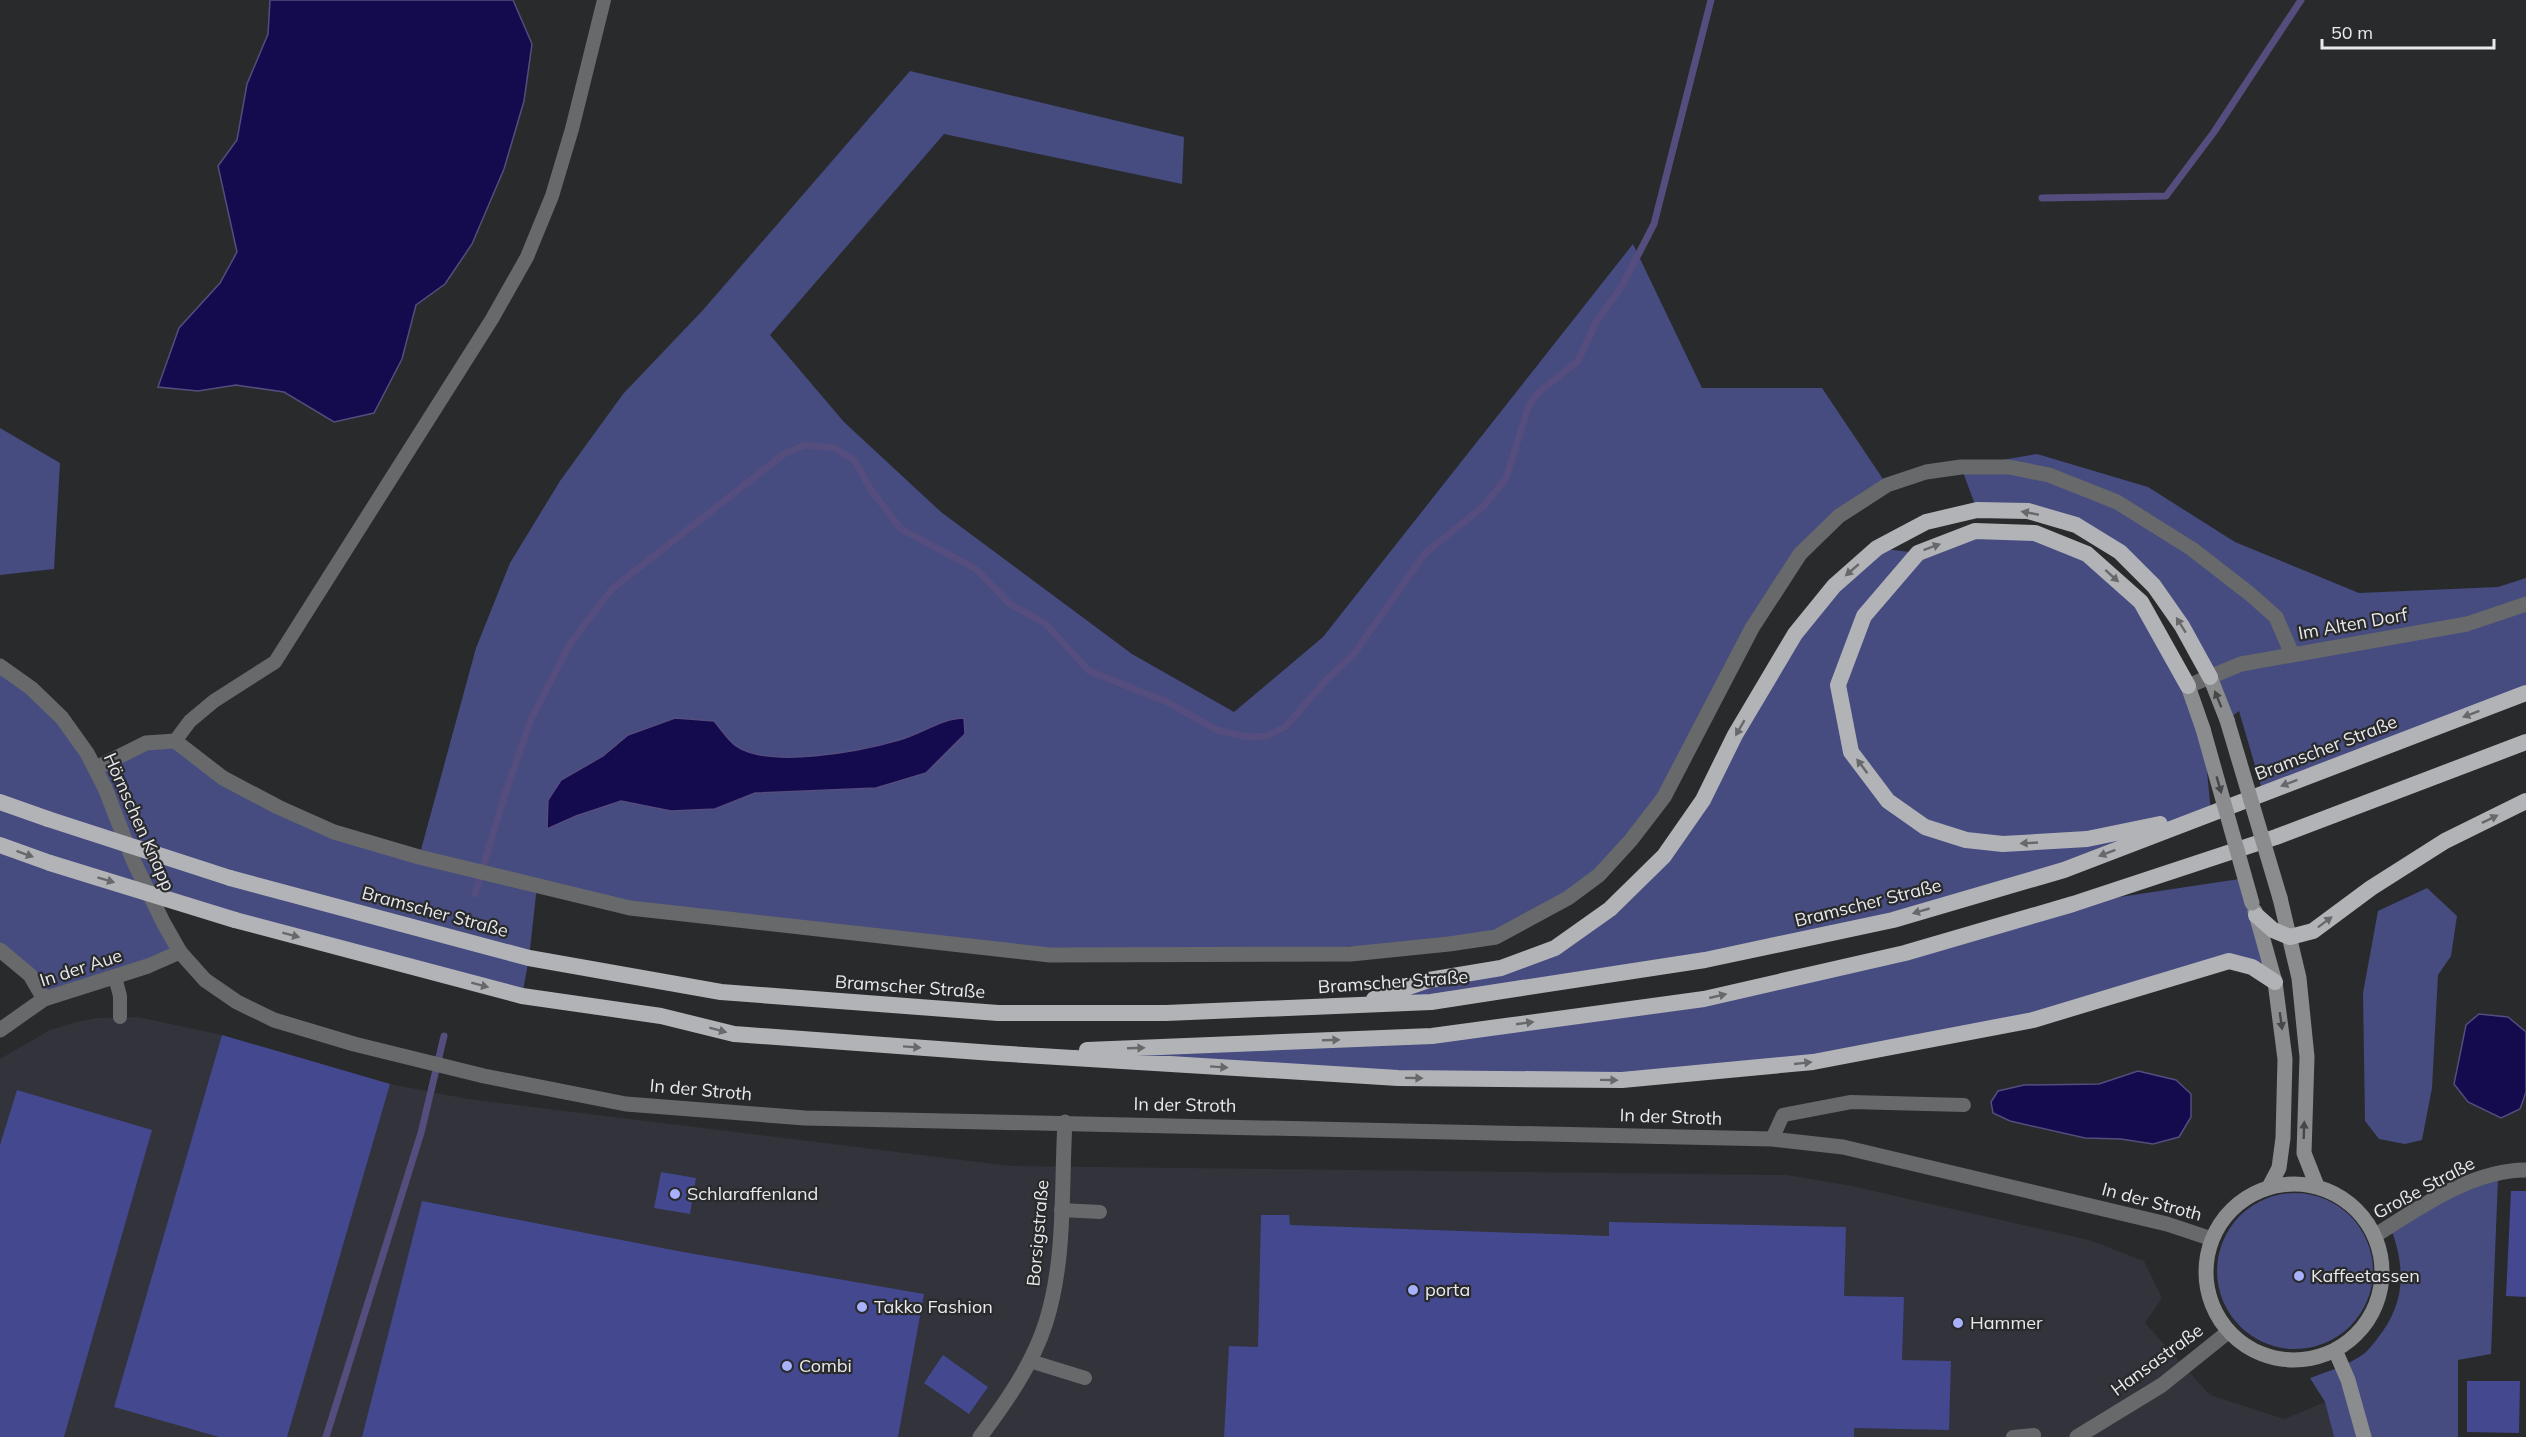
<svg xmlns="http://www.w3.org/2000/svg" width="2526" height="1437" font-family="Mulish,sans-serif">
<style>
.built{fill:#32333b}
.green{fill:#464b80}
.water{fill:#140a4e;stroke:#544d7d;stroke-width:1.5}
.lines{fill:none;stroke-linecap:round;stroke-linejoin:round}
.stream{stroke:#544d7d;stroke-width:7}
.building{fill:#43488f}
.service{stroke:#68696a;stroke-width:14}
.minor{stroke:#68696a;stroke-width:15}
.tertiary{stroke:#68696a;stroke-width:15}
.secondary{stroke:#8b8c8e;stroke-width:15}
.trunk{stroke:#b2b3b6;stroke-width:16}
.secondary-bridge{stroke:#8b8c8e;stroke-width:15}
.trunk-bridge{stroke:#b2b3b6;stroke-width:16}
.oneway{fill:#67686a}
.oneway2{fill:#464749}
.poi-dot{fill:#a7b1fc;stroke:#292a2c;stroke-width:2}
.labels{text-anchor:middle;stroke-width:4.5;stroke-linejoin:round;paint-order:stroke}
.street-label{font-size:18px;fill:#eaeaec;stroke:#292a2c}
.poi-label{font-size:18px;fill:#eaeaec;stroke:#292a2c;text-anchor:start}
</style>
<rect width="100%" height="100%" fill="#292a2c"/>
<path class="built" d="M138,1017L222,1035L390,1084L468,1099L1010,1166L1787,1175L1852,1186L2089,1240L2144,1261L2162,1298L2145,1323L2210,1395L2284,1419L2325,1402L2334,1437H0V1059L50,1030L76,1022L97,1018Z"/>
<path class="green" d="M910,71L1184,137L1182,184L944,134L770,335L844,422L941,512L1132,654L1234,712L1323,637L1633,244L1702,388H1822L1887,485L1800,554L1631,840L1533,919L1449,944L1050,955L630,908L537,886L529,958L522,996L150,894L180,952L44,999L0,950V666L31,688L96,767L175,741L278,807L419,857L476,648L510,563L560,481L623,394L703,310Z
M0,428L60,463L54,569L0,575Z
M2037,454L2148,487L2235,542L2359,593L2498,587L2526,578V693L2263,793L2239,711L2227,720L2154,586L2076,525L1977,510L1961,467Z
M1975,531L2035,533L2087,554L2141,602L2203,729L2211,813L2064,870L1705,960L1353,1006L1555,948L1664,856L1795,634L1877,548L1918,553Z
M2246,878L2275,982L2229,961L2033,1020L1813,1062L1622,1080L993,1053L1432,1036L1704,999L2073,904Z
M2427,888L2457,916L2451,956L2438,975L2432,1088L2422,1140L2405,1144L2379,1139L2365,1121L2363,993L2378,911Z
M2498,1179L2491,1354L2458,1360V1437H2334L2325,1402L2310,1378C2329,1371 2349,1365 2365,1353C2369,1349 2373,1344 2377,1339C2406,1303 2406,1268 2390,1226L2431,1202Z
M2217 1271a78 78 0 1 1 156 0a78 78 0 1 1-156 0Z"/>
<path class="water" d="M270,0H513L532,44L524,101L504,169L472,244L445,284L416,305L402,359L374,413L334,422L284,392L236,385L198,391L158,387L179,328L220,283L237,252L218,166L237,140L247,84L268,34Z
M675,718L714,721C721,729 728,740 736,746C769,769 861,751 899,740C921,734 942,718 964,718L965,734L926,773L876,788L755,793L715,809L671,811L621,801L576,816L547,829L548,800L561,780L603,756L628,735Z
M2479,1014L2508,1017L2526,1032V1092L2520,1109L2501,1118L2468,1102L2454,1084L2466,1025Z
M2138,1071L2176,1080L2191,1094V1117L2179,1137L2153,1144L2121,1139L2085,1138L2010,1121L1993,1113L1991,1102L1998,1091L2024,1085L2099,1084Z"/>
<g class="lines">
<path class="stream" d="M2042,198L2166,196L2214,132L2301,0
M475,894L505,794L531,719L570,644L612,589L784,454L805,445L835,448L855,461L871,490L901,529L976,569L1010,604L1046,624L1089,671L1167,702L1217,730L1248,737L1267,736L1286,726L1328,678L1354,654L1425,553L1484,506L1506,478L1529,405L1538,393L1578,361L1596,322L1622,286L1654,224L1711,0
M326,1437L421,1133L444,1036"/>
</g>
<path class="building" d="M222,1035L390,1084L287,1437H219L114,1407Z
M17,1090L152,1130L64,1437H0V1145Z
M661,1172L696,1178L690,1214L654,1208Z
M2511,1191H2526V1297L2506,1296Z
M422,1201L683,1252L924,1294L898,1437H362Z
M1261,1215H1289L1290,1225L1609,1236V1222L1846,1227L1844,1296L1904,1297L1902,1360L1951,1361L1949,1430L1854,1428V1437H1224L1229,1346L1258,1347Z
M943,1355L988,1387L969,1414L924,1383Z
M2467,1381H2520L2519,1433L2467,1432Z"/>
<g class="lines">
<path class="service" d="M175,741L190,721L214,701L275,662L492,319L527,257L552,196L572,129L604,0
M115,977L120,996V1017
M1772,1139L1783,1115L1851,1102L1964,1105
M1061,1210L1100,1212
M1030,1361L1085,1378
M2013,1437L2034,1435"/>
<path class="minor" d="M2188,686L2241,664L2467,624L2526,604
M96,768L146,743L175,741L223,778L278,807L334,832L419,857L630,908L1050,955L1351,954L1449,944L1496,937L1568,898L1599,875L1631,840L1664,797L1752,628L1800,554L1839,516L1887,485L1926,472L1961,467H2009L2049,475L2117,502L2192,549L2250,594L2276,617L2292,654
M0,950L30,975L44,999
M0,1030L44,999L148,966L180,952
M980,1437C1006,1402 1033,1364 1046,1322C1066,1258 1061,1189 1065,1122
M2077,1437L2162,1385L2228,1332"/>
<path class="tertiary" d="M0,666L31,688L62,718L87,753L105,788L133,860L163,922L180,952L205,980L237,1002L274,1020L354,1044L484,1076L626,1104L805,1118L1772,1139L1843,1147L2167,1224L2212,1239
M2376,1235C2420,1207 2472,1170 2526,1170"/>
<path class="secondary" d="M2210,677L2227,720
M2188,686L2203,729
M2280,898L2299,978L2307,1057L2304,1153L2317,1186
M2255,911L2275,982L2285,1059L2283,1138L2279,1168L2269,1187
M2206 1272a88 88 0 1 1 176 0a88 88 0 1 1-176 0Z
M2335,1350L2348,1380L2364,1437"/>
<path class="trunk" d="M0,802L48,819
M2160,824L2087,839L2003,844L1966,840L1925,827L1888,801L1851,752L1838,685L1864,616L1918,553L1975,531L2035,533L2087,554L2141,602L2188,686
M0,845L50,863
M230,878L529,958L721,992L998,1013H1166L1431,1002L1705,960L1893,920L2064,870L2526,693
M2256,915L2273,930L2290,937L2313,931L2371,888L2445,841L2526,801
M235,920L522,996L661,1016L734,1034L993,1053L1398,1078L1622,1080L1813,1062L2033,1020L2229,961L2252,967L2275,982
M1374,999L1429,980L1501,968L1555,948L1610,909L1664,856L1703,800L1735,735L1795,634L1834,586L1877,548L1926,522L1977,510L2028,511L2076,525L2120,552L2154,586L2182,626L2210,677
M1087,1050L1432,1036L1704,999L1905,953L2073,904L2276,837L2526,742"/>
<path class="secondary-bridge" d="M2227,720L2280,898
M2203,729L2252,903"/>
<path class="trunk-bridge" d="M48,819L230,878
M50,863L235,920"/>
</g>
<defs><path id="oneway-solid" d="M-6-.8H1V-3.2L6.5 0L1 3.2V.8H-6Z" transform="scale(1.5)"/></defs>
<g class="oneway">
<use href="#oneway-solid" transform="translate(2030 513) rotate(-169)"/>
<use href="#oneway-solid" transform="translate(1932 547) rotate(-20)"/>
<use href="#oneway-solid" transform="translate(1852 570) rotate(139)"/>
<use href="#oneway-solid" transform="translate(2112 576) rotate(42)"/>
<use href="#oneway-solid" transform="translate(2181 625) rotate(-122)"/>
<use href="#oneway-solid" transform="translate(2471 714) rotate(159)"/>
<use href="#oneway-solid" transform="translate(1740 728) rotate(120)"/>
<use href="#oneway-solid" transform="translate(1862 766) rotate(-127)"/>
<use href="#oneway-solid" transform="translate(2289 783) rotate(159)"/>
<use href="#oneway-solid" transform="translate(2490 819) rotate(-26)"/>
<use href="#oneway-solid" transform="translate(2029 843) rotate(177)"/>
<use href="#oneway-solid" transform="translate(2107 853) rotate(159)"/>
<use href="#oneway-solid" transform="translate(25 854) rotate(20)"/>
<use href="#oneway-solid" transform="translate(106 880) rotate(17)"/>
<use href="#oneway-solid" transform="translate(1921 911) rotate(164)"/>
<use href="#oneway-solid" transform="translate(2325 922) rotate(-37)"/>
<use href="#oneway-solid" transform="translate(291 935) rotate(15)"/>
<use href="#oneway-solid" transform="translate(480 985) rotate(15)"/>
<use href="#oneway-solid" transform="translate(1718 996) rotate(-13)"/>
<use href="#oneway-solid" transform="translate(1525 1023) rotate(-8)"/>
<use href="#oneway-solid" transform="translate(718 1030) rotate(15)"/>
<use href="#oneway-solid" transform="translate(1331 1040) rotate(-2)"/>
<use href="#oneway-solid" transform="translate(912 1047) rotate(4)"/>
<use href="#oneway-solid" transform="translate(1136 1048) rotate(-2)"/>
<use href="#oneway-solid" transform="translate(1803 1063) rotate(-6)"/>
<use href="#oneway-solid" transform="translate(1219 1067) rotate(4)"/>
<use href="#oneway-solid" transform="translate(1414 1078) rotate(1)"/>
<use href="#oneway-solid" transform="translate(1609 1080) rotate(1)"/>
</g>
<g class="oneway2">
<use href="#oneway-solid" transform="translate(2218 699) rotate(-112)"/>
<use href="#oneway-solid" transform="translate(2219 785) rotate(74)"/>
<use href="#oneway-solid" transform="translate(2281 1021) rotate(82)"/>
<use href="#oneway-solid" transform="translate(2304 1130) rotate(-88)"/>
</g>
<g class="poi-dot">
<circle cx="675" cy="1194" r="6"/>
<circle cx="2299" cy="1276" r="6"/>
<circle cx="1413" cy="1290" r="6"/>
<circle cx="862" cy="1307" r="6"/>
<circle cx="1958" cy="1323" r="6"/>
<circle cx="787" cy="1366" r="6"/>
</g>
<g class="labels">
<g class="street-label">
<text transform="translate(2353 624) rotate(-10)" y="6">Im Alten Dorf</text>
<text transform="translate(2326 748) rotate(-21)" y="6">Bramscher Straße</text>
<text transform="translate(139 822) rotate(66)" y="6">Hörnschen Knapp</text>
<text transform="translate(1868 903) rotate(-14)" y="6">Bramscher Straße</text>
<text transform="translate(435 912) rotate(15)" y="6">Bramscher Straße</text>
<text transform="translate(81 968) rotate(-18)" y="6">In der Aue</text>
<text transform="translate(1393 982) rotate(-4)" y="6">Bramscher Straße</text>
<text transform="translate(910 987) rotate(4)" y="6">Bramscher Straße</text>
<text transform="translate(701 1090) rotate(5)" y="6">In der Stroth</text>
<text transform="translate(1185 1105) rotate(1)" y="6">In der Stroth</text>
<text transform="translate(1671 1117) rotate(2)" y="6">In der Stroth</text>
<text transform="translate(2424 1188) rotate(-28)" y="6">Große Straße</text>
<text transform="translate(2152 1202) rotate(15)" y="6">In der Stroth</text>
<text transform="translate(1038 1233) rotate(-85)" y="6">Borsigstraße</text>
<text transform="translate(2157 1360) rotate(-36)" y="6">Hansastraße</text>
</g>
<g class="poi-label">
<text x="687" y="1200">Schlaraffenland</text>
<text x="2311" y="1282">Kaffeetassen</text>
<text x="1425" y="1296">porta</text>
<text x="874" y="1313">Takko Fashion</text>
<text x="1970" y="1329">Hammer</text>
<text x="799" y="1372">Combi</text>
</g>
</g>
<path d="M2322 39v9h172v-9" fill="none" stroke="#eaeaec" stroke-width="3"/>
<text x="2331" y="39" font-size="18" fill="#eaeaec" stroke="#292a2c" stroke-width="4.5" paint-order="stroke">50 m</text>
</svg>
